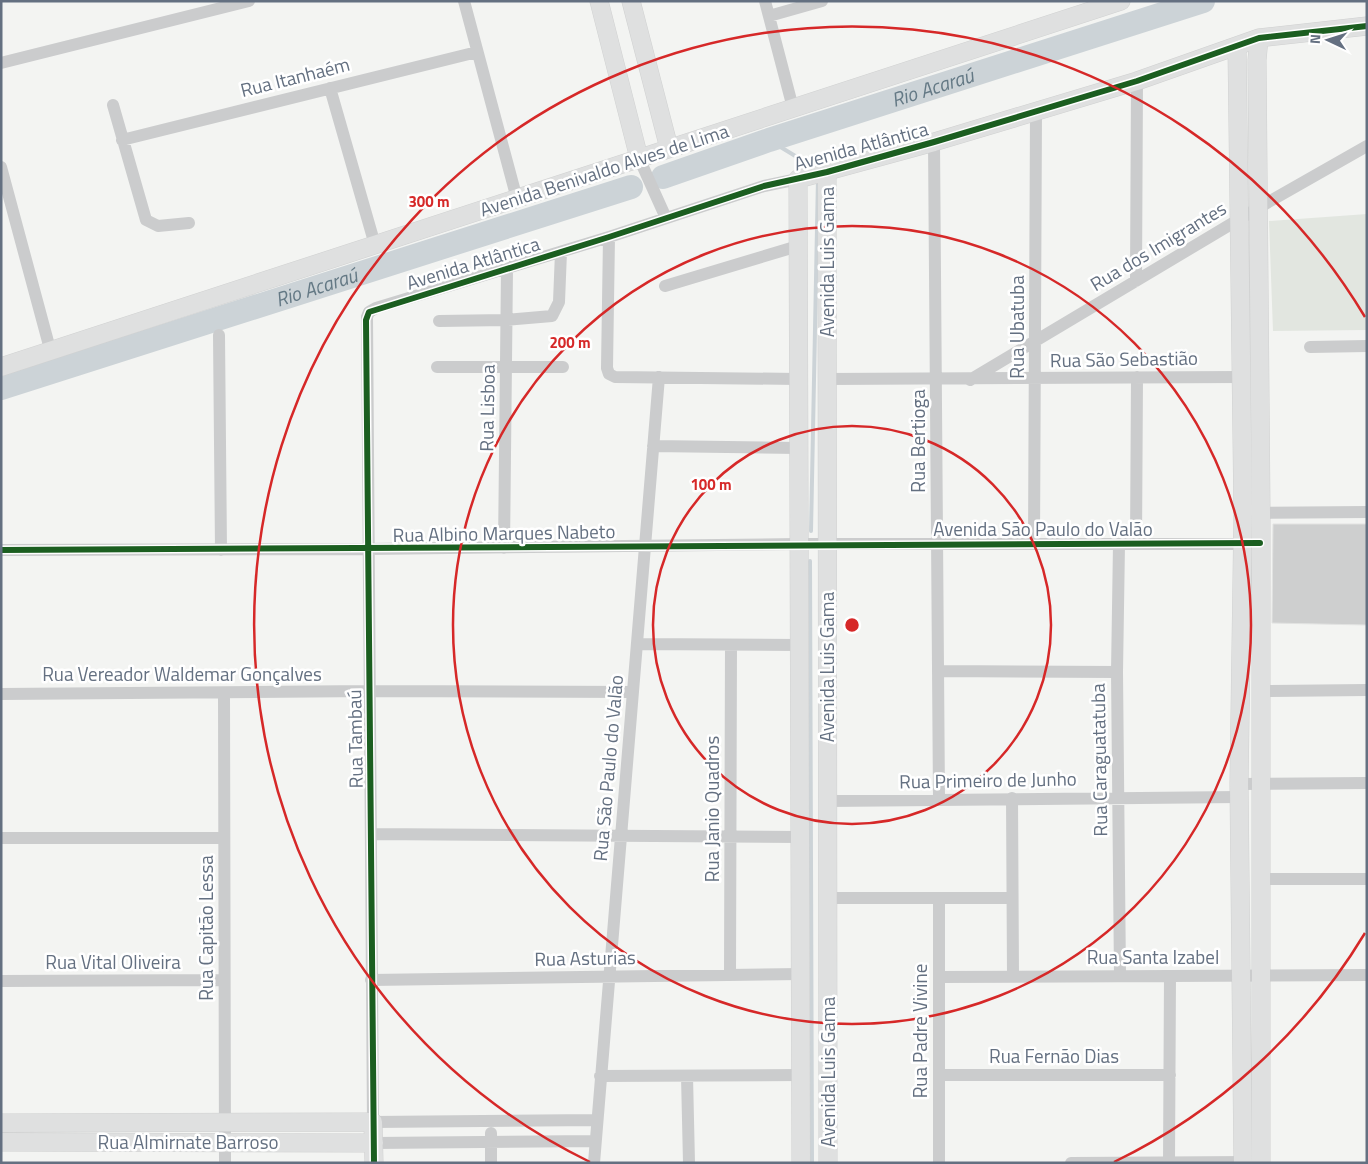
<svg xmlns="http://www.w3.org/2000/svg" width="1368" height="1164" font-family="'Titillium Web',sans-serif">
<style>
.pitch{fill:#e2e6e0}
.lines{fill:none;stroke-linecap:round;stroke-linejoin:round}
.stream{stroke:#ccd3d7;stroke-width:4}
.river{stroke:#ccd3d7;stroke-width:24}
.building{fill:#cecfcf;stroke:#e2e3e2}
.secondary-casing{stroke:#d0d1d1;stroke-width:19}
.street{stroke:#cbcccd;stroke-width:12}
.secondary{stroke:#dfe0e0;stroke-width:18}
.cycleway-casing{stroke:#fff;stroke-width:9}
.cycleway{stroke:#1b5e20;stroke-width:6}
.ring{fill:none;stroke:#d62828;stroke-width:2.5}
.labels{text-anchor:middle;stroke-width:5;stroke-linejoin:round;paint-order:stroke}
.street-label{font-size:19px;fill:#647081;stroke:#fff}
.water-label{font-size:20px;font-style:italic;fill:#647985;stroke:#fff}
.centre{fill:#d62828;stroke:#fff;stroke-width:2.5}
.ring-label{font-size:15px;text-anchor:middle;font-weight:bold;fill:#d62828;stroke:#fff;stroke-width:5;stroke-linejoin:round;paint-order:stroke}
</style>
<rect width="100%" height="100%" fill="#f3f4f2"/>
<path class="pitch" d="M1367,214V330L1273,331L1269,221Z"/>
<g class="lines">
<path class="stream" d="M769,140L815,168
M811,531L818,178
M810,561L812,1163"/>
<g class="river">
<path id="s1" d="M663,177L769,140L1203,1"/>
<path id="s2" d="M1,388L631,187"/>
</g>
</g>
<path class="building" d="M1273,524H1367V625L1272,623Z"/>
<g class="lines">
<defs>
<path id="secondary" d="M599,1L639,158
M631,1L669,148
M1259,38L1257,60L1261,513V1163
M1237,46L1243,513L1239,784L1243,1163
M827,172L828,1163
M1,367L1121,1
M1,1123L373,1122L374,1163
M1,1142L374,1143
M801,1163L798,179L934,142L1137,81L1259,38L1367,26"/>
</defs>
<use href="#secondary" class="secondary-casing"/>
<path class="street" d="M464,1L517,199
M765,1L793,108
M769,16L822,1
M1,63L249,1
M330,88L375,245
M113,105L146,220L158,226L189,223
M122,140L477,52
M934,142L939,799
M639,158L666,218
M1,167L50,349
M609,237L607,368L609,374L615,377L798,379
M1136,281L1137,81
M665,286L798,246
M439,321L506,320L552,316L559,302L561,252
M219,335L221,550
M1310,347L1367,346
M437,367H563
M827,379L1241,377
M970,380L1258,208L1367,146
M653,446L798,448
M1243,513L1367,512
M1034,543L1036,111
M1119,544L1117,672L1120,976
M1136,544L1137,377
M504,548L507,269
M1,550L367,549L799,544H1250
M637,644L799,645
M938,671L1117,672
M1260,691L1367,690
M224,693L225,1163
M1,694L369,691L633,692
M1239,784L1367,783
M1012,798L1013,976
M827,801L1239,797
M371,834L800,837
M1,838H224
M1260,879H1367
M827,898H1012
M939,899V1163
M730,974L731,645
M939,977L1367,975
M371,980L801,974
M1,981L224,980
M939,1075H1170
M600,1076L801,1075
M687,1076L689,1163
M597,1120L373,1122L367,317L369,312L376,308L609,237L764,186L798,179
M374,1143L595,1141
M1169,1162L1170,976
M491,1163V1133
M594,1163L659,377
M1071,1163L1251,1162"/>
<use href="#secondary" class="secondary"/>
<defs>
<path id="cycleway" d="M1,550L1260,543
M374,1163L366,320L369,312L609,237L764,186L827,172L934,142L1137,81L1259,38L1367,26"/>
</defs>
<use href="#cycleway" class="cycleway-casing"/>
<use href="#cycleway" class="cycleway"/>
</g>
<g class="ring">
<circle cx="852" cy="625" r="199"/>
<circle cx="852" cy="625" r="399"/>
<path d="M1365 933A598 598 0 0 1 1114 1162M590 1162A598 598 0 1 1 1365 317"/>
</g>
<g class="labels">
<g class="street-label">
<text transform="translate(295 77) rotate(-14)" y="7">Rua Itanhaém</text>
<text transform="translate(861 146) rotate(-15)" y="7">Avenida Atlântica</text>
<text transform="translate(604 170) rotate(-18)" y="7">Avenida Benivaldo Alves de Lima</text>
<text transform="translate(1158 246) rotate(-31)" y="7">Rua dos Imigrantes</text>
<text transform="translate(827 262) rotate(-90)" y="7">Avenida Luis Gama</text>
<text transform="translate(473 263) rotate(-17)" y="7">Avenida Atlântica</text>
<text transform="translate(1017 327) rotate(-90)" y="7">Rua Ubatuba</text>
<text transform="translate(1124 359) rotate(-1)" y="7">Rua São Sebastião</text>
<text transform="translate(487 408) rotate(-89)" y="7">Rua Lisboa</text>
<text transform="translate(918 441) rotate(-90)" y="7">Rua Bertioga</text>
<text x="1043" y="536">Avenida São Paulo do Valão</text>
<text transform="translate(504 533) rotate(-1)" y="7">Rua Albino Marques Nabeto</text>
<text transform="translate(827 667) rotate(-90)" y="7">Avenida Luis Gama</text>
<text x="182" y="681">Rua Vereador Waldemar Gonçalves</text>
<text transform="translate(355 739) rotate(-91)" y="7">Rua Tambaú</text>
<text transform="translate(1099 760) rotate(-91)" y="7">Rua Caraguatatuba</text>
<text transform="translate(608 768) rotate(-85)" y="7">Rua São Paulo do Valão</text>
<text transform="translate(988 780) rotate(-1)" y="7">Rua Primeiro de Junho</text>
<text transform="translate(712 809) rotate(-90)" y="7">Rua Janio Quadros</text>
<text transform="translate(206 928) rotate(-90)" y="7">Rua Capitão Lessa</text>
<text x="1153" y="964">Rua Santa Izabel</text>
<text transform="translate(585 958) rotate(-1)" y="7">Rua Asturias</text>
<text x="113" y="969">Rua Vital Oliveira</text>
<text transform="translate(920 1031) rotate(-90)" y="7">Rua Padre Vivine</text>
<text x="1054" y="1063">Rua Fernão Dias</text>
<text transform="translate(828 1072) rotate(-90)" y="7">Avenida Luis Gama</text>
<text x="188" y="1149">Rua Almirnate Barroso</text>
</g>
<g class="water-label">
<text dy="7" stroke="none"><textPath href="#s1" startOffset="284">Rio Acaraú</textPath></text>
<text dy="7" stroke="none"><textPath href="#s2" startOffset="331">Rio Acaraú</textPath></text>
</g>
</g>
<circle cx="852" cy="625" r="8" class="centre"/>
<g class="ring-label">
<text x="429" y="207">300 m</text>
<text x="570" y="348">200 m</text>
<text x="711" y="490">100 m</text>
</g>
<rect width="1368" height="1164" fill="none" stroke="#647081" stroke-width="5"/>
<g transform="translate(1328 40) rotate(274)" stroke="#ffffff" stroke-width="4" paint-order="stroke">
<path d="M0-4L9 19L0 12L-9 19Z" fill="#647081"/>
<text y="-8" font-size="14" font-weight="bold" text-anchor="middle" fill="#647081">N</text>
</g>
</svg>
